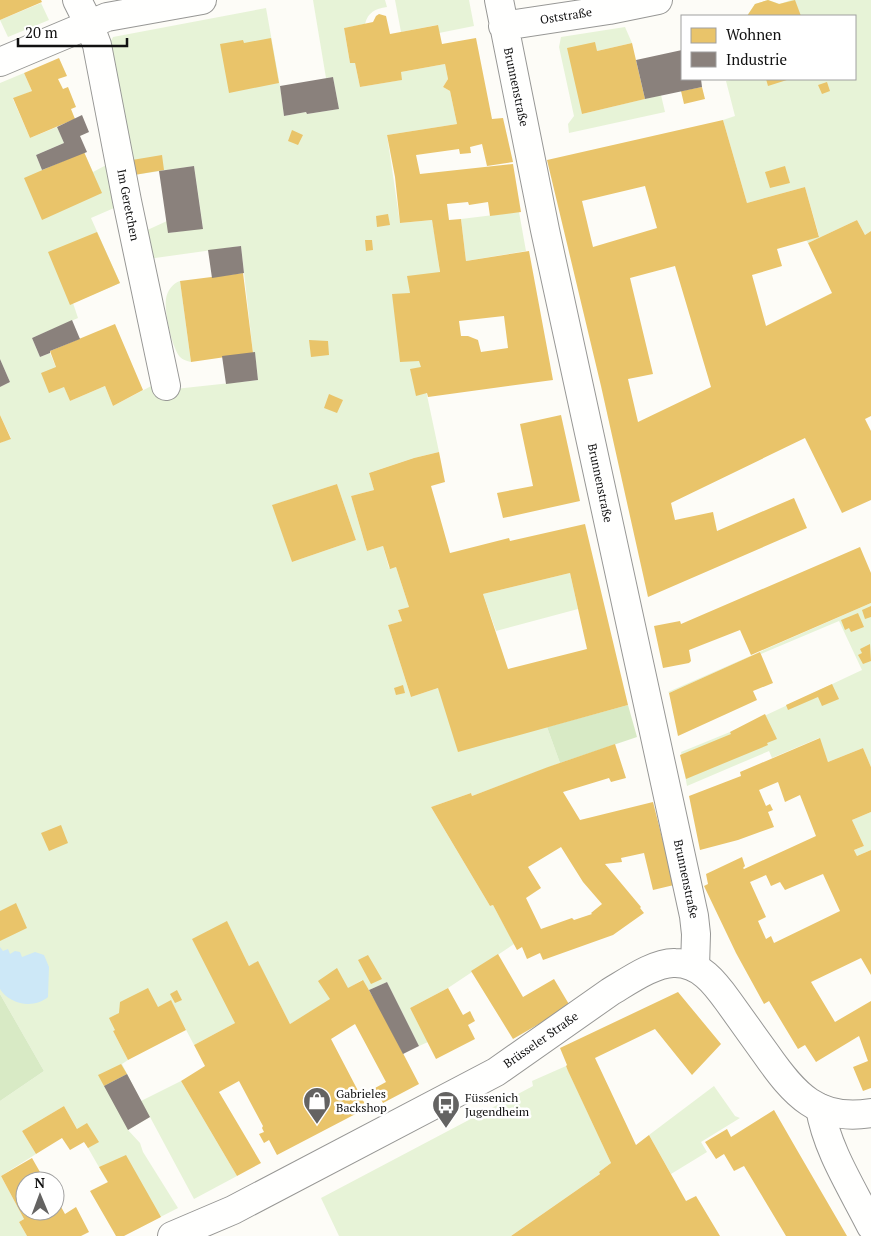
<svg xmlns="http://www.w3.org/2000/svg" width="871" height="1236" font-family="'PT Serif',serif">
<style>
.green{fill:#e7f3d7;fill-rule:evenodd}
.forest{fill:#d8eac5}
.water{fill:#cde8f7}
.homes{fill:#e9c46a;fill-rule:evenodd}
.industry{fill:#8a817c}
.lines{fill:none;stroke-linecap:round;stroke-linejoin:round}
.minor-casing{stroke:#979795;stroke-width:30}
.tertiary-casing{stroke:#979795;stroke-width:30}
.minor{stroke:#fffffe;stroke-width:28}
.tertiary{stroke:#fffffe;stroke-width:28}
.labels{text-anchor:middle;stroke-width:5;stroke-linejoin:round;paint-order:stroke}
.street-label{font-size:12px;fill:#111;stroke:#fff}
.poi-label{font-size:12px;fill:#111;stroke:#fff;text-anchor:start}
</style>
<rect width="100%" height="100%" fill="#fdfcf7"/>
<path class="green" d="M313,0H385L387,7C375,9 368,12 365,24L344,28L350,63H355L360,87L401,80V72L445,64L448,79L443,87L450,91L457,124L387,135L400,223L432,220L437,249L448,343L421,367L439,452L414,458L369,473L374,490L351,496L367,551L383,546L389,568L396,567L409,607L398,610L402,621L388,625L411,697L438,688L547,727L560,763L472,796L471,793L431,807L490,906L493,905L514,944L448,988L410,1008L428,1042L419,1046L387,982L369,990L362,980L290,1024L258,962L249,966L227,922L235,1023L194,1045L171,1001L113,1031L128,1060L122,1064L141,1101L181,1081L237,1176L194,1199L150,1117L128,1130L140,1143L143,1152L178,1208L135,1230L64,1106L22,1131L36,1154L1,1176L24,1219L19,1222L27,1236H0V1101L44,1071L0,994V443L11,438L0,415V387L10,382L0,359V83L24,73L32,91L13,99L30,138L57,127L64,143L36,155L42,170L84,152L93,172L112,162L121,205L91,218L120,283L73,303L78,318L32,338L40,357L50,353L70,401L105,386L113,406L157,383L175,389L258,380L255,353H253L241,246L148,259L143,232L167,221L169,233L203,228L194,166L134,175L107,49L113,37L266,8L280,86L284,116L306,112L307,114L339,109L333,77L326,78ZM337,484L356,540L292,562L273,505Z
M395,0H469L474,26L439,33L437,25L401,32Z
M768,0L780,4L791,0H871V231L865,235L857,220L808,243L806,240L819,236L805,187L747,203L723,120L735,116L726,81L736,79H855V16H747L755,4Z
M41,3L49,20L8,37L0,20Z
M625,27L632,43L597,51L582,114L661,95L665,112L569,133L568,124L574,116L559,47L561,37Z
M519,212L526,251L466,261L461,219Z
M180,281L191,362C187,361 183,360 180,357C172,348 164,311 166,299C167,291 173,283 180,281Z
M570,573L578,609L496,631L483,594Z
M871,603V767L863,748L828,762L819,738L772,758L769,751L687,786L681,752L730,732L862,670L839,621L761,654L760,652L669,693L668,692Z
M871,812V850L857,856L854,850L864,846L852,820Z
M566,1066L611,1163L599,1172L600,1174L511,1236H339L321,1198L533,1086L532,1081Z
M714,1086L735,1116L740,1118L701,1142L707,1152L671,1174L649,1135Z"/>
<path class="forest" d="M628,705L637,737L560,763L547,727Z
M0,994L44,1071L0,1101Z"/>
<path class="water" d="M0,947L3,951L8,949L10,954L15,951L20,952L22,957L35,952L44,955L49,967L48,997C34,1009 10,1005 0,989Z"/>
<path class="homes" d="M0,0H41L42,2L0,20Z
M768,0L779,4L795,0L801,16H747L755,4Z
M379,14L386,16L390,34L438,25L442,44L476,38L492,119L503,118L513,162L487,166L482,144L470,147L471,153L460,154L459,149L416,155L420,174L513,164L521,212L490,216L488,202L469,205L468,202L447,204L449,220L461,219L466,261L529,251L553,380L428,397L427,393L416,396L410,369L421,367L419,361L400,362L392,294L410,293L407,276L440,272L432,220L400,223L395,177L387,135L457,124L450,91L443,87L448,79L445,64L401,72L402,80L360,87L355,63H350L344,28L373,22L376,16ZM504,316L508,348L481,352L478,340L468,336H461L459,321Z
M271,38L279,83L229,93L220,44L243,40L244,43Z
M595,42L597,51L632,43L645,99L582,114L567,48Z
M59,58L67,76L58,79L63,89L68,87L76,107L71,109L75,119L30,138L13,98L32,91L24,73Z
M766,79H790L768,86Z
M827,82L830,91L822,94L818,85Z
M702,87L705,99L684,104L681,91Z
M723,120L747,203L805,187L819,237L777,249L782,266L752,275L766,326L832,293L808,243L857,220L865,235L871,231V416L865,419L871,431V500L842,513L805,438L671,503L675,520L713,512L717,531L794,498L807,528L648,597L601,386L547,160ZM645,186L657,228L593,247L582,201ZM675,266L711,387L638,422L628,379L653,374L630,278Z
M292,130L303,135L298,145L288,141Z
M84,152L102,193L42,220L24,178Z
M162,155L164,170L134,175L132,160Z
M785,166L790,183L770,188L765,172Z
M388,214L390,225L377,227L376,216Z
M97,232L120,283L70,305L48,252Z
M365,240H372L373,250L366,251Z
M243,273L253,353L191,362L180,281Z
M115,324L143,390L113,406L105,386L70,401L64,387L49,393L41,373L56,367L50,351Z
M309,340L328,341L329,355L311,357Z
M329,394L343,400L337,413L324,408Z
M0,415L11,439L0,443Z
M561,415L580,501L503,518L497,493L533,486L520,424Z
M439,452L445,482L431,486L450,553L509,538L510,541L585,524L628,705L458,752L438,688L411,697L388,625L402,621L398,610L409,607L396,567L390,569L383,546L367,551L351,496L374,490L369,473L414,458ZM570,573L587,649L508,669L483,594Z
M337,484L356,540L292,562L272,505Z
M860,547L871,573V603L751,655L740,630L689,650L691,661L689,663L663,668L654,626L680,621L681,624Z
M871,606V617L865,619L862,610Z
M858,613L864,627L851,632L849,628L845,630L841,620Z
M870,644L871,661L863,664L858,655L862,653L860,649Z
M760,652L773,683L753,691L757,700L678,736L669,693Z
M832,684L839,699L822,706L818,697L788,710L786,705Z
M403,685L405,693L396,695L394,688Z
M765,714L777,739L767,743L768,745L686,779L680,755L731,734L730,732Z
M820,738L828,762L863,748L871,767V812L852,820L864,846L854,850L857,856L871,850V975L861,958L811,982L835,1022L871,1001V1088L863,1091L853,1067L868,1061L859,1036L816,1062L805,1045L798,1049L769,1001L764,1004L736,953L704,886L708,884L706,874L742,857L745,866L743,868L744,869L816,836L800,795L785,802L778,782L759,790L766,806L770,804L773,810L768,812L774,827L738,840L700,850L689,796L741,776L740,772ZM823,874L840,911L774,943L771,936L766,939L758,921L766,917L750,882L766,875L771,886L780,882L785,890Z
M615,744L626,778L611,782L609,778L563,792L580,820L653,802L674,885L653,890L644,853L621,858L622,862L605,864L641,907L640,908L644,913L613,935L543,960L540,953L527,959L522,947L517,950L493,905L490,906L431,807L471,793L472,796L548,767ZM561,847L583,882L602,904L591,913L592,914L574,920L572,918L541,929L526,898L541,888L528,867Z
M61,825L68,843L49,851L41,833Z
M16,903L27,928L0,941V911Z
M227,921L249,966L258,961L290,1024L330,999L318,981L337,968L348,988L363,980L380,1009L419,1084L383,1103L375,1088L386,1082L355,1024L331,1039L367,1108L277,1155L269,1140L264,1143L259,1134L264,1132L262,1128L263,1126L239,1081L219,1092L261,1163L237,1176L181,1081L205,1066L194,1045L235,1023L192,939Z
M498,954L523,997L554,979L570,1006L513,1039L471,971Z
M368,955L382,979L371,984L358,960Z
M148,988L158,1007L171,1000L186,1030L128,1060L113,1031L115,1030L109,1018L119,1013L120,1002Z
M448,988L463,1015L470,1011L475,1021L468,1025L475,1039L436,1059L410,1008Z
M177,990L182,1000L175,1003L170,994Z
M678,992L721,1044L692,1075L655,1029L595,1058L636,1145L649,1135L686,1201L696,1196L720,1236H511L600,1174L599,1172L611,1163L568,1071L566,1066L567,1065L560,1048Z
M121,1064L127,1074L104,1086L98,1075Z
M64,1106L77,1129L87,1123L99,1142L88,1148L84,1142L70,1150L62,1138L36,1154L22,1131Z
M774,1110L797,1150L847,1236H786L744,1166L734,1171L724,1154L716,1159L705,1142L727,1129L731,1137Z
M126,1155L161,1217L124,1236H116L90,1191L108,1182L99,1167Z
M32,1158L40,1172L43,1173L47,1181H25V1211H55V1196L65,1214L76,1207L89,1232L81,1236H27L19,1222L24,1219L1,1176Z"/>
<path class="industry" d="M682,50V79H701L702,87L645,99L636,60Z
M333,77L339,109L307,114L306,112L284,116L280,86Z
M82,115L89,132L80,136L87,152L42,170L36,155L64,143L57,127Z
M194,166L203,229L168,233L159,171Z
M241,246L244,273L212,278L208,250Z
M72,320L80,339L50,351V353L40,357L32,338Z
M255,352L258,380L226,384L222,356Z
M0,359L10,382L0,387Z
M387,982L419,1046L403,1054L369,990Z
M127,1074L150,1117L128,1130L104,1086Z"/>
<g class="lines">
<defs>
<path id="minor" d="M77,0L89,24L97,45L127,201L166,386
M499,0L545,230L694,916L696,934L695,967
M503,26L609,10L658,0
M0,62L107,17L202,0
M820,1108C827,1150 852,1188 871,1226"/>
<path id="tertiary" d="M172,1236L233,1210L496,1072L610,992C627,982 655,962 675,963C700,963 715,983 728,1001C741,1019 753,1036 766,1054C794,1094 818,1122 871,1113"/>
</defs>
<use href="#minor" class="minor-casing"/>
<use href="#tertiary" class="tertiary-casing"/>
<use href="#minor" class="minor"/>
<use href="#tertiary" class="tertiary"/>
</g>
<defs>
<symbol id="shop-pin" viewBox="-11 -11 22 30"><path d="M0 17L-7.5 6A9.5 9.5 0 1 1 7.5 6Z" fill="#646362" stroke="#fff"/><path d="M-5-2.5h2.3a2.7 3.5 0 0 1 5.4 0H5L5.5 6h-11ZM-1.5-2.5h3a1.5 2.3 0 0 0-3 0Z" fill="#fff"/></symbol>
<symbol id="bus-pin" viewBox="-11 -11 22 30"><path d="M0 17L-7.5 6A9.5 9.5 0 1 1 7.5 6Z" fill="#646362" stroke="#fff"/><path d="M-5-6H5V4H4V6H2V4H-2V6H-4V4H-5ZM-3.5-4V0h7V-4ZM-3.5 1.2v1.5H-2V1.2ZM2 1.2v1.5H3.5V1.2Z" fill="#fff"/></symbol>
</defs>
<g fill-rule="evenodd">
<use href="#shop-pin" x="301" y="1085" width="32" height="43"/>
<use href="#bus-pin" x="430" y="1089" width="32" height="43"/>
</g>
<g class="labels">
<g class="street-label">
<text transform="translate(566 16) rotate(-9)" y="4">Oststraße</text>
<text transform="translate(516 87) rotate(78)" y="4">Brunnenstraße</text>
<text transform="translate(128 205) rotate(79)" y="4">Im Geretchen</text>
<text transform="translate(600 483) rotate(78)" y="4">Brunnenstraße</text>
<text transform="translate(686 879) rotate(78)" y="4">Brunnenstraße</text>
<text transform="translate(541 1040) rotate(-35)" y="4">Brüsseler Straße</text>
</g>
<g class="poi-label">
<text x="336" y="1098">Gabrieles<tspan x="336" dy="14">Backshop</tspan></text>
<text x="465" y="1102">Füssenich<tspan x="465" dy="14">Jugendheim</tspan></text>
</g>
</g>
<rect x="681" y="15" width="175" height="65" fill="#ffffff" stroke="#a0a0a0"/>
<rect x="691" y="28" width="25" height="15" fill="#e9c46a" stroke="#a0a0a0"/>
<text x="726" y="40" font-size="15" fill="#111111">Wohnen</text>
<rect x="691" y="52" width="25" height="15" fill="#8a817c" stroke="#a0a0a0"/>
<text x="726" y="65" font-size="15" fill="#111111">Industrie</text>
<g transform="translate(40 1196) rotate(359)"><circle r="24" fill="#ffffff" stroke="#a0a0a0"/>
<path d="M0-4L9 19L0 12L-9 19Z" fill="#646362"/>
<text y="-8" font-size="14" font-weight="bold" text-anchor="middle" fill="#111111">N</text>
</g>
<path d="M18 38v8h109v-8" fill="none" stroke="#111111" stroke-width="2.5"/>
<text x="25" y="38" font-size="15" fill="#111111" stroke="#ffffff" stroke-width="4" paint-order="stroke">20 m</text>
</svg>
